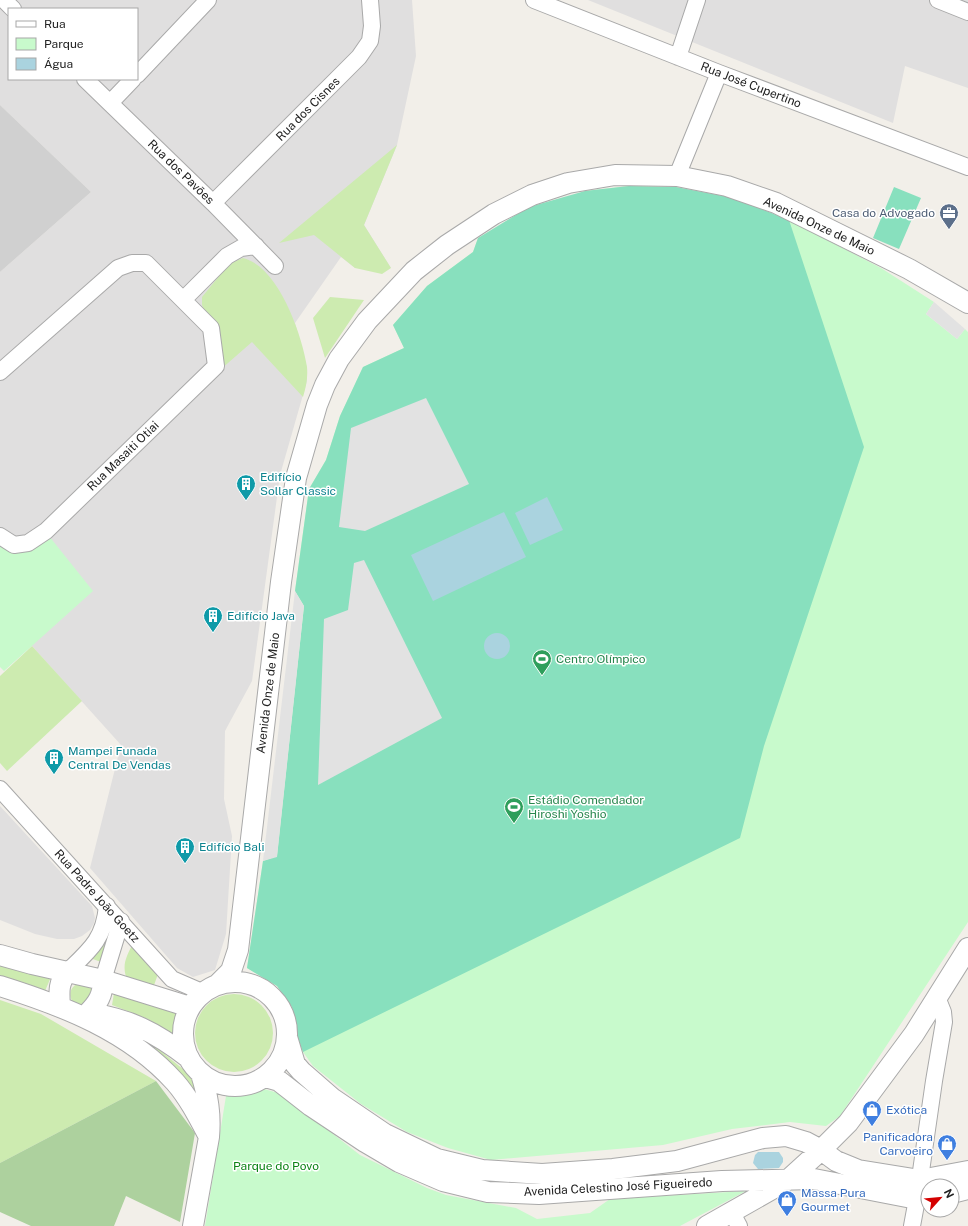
<svg xmlns="http://www.w3.org/2000/svg" width="968" height="1226" font-family="'Public Sans',sans-serif">
<style>
.residential{fill:#e0dfdf;fill-rule:evenodd}
.religious{fill:#d0d0d0}
.grass{fill:#cdebb0}
.forest{fill:#add19e}
.park{fill:#c8facc}
.pitch{fill:#88e0be}
.parking{fill:#e2e2e2}
.water{fill:#aad3df}
.lines{fill:none;stroke-linecap:round;stroke-linejoin:round}
.minor-casing{stroke:#a9a9a9;stroke-width:18}
.tertiary-casing{stroke:#a9a9a9;stroke-width:22}
.minor{stroke:#fff;stroke-width:16}
.tertiary{stroke:#fff;stroke-width:20}
.labels{text-anchor:middle;stroke-width:3;stroke-linejoin:round;paint-order:stroke}
.street-label{font-size:12px;fill:#222;stroke:#fff}
.service-label{font-size:12px;fill:#4e5e75;stroke:#fff;text-anchor:end}
.culture-label{font-size:12px;fill:#0d838f;stroke:#fff;text-anchor:start}
.leisure-label{font-size:12px;fill:#27864d;stroke:#fff;text-anchor:start}
.shop-label{font-size:12px;fill:#366cbe;stroke:#fff;text-anchor:start}
.park-label{font-size:12px;fill:#0c8416;stroke:#fff}
</style>
<rect width="100%" height="100%" fill="#f2efe9"/>
<path class="residential" d="M0,0H412L416,56L397,145L364,225L391,268H355L341,257L295,323L307,368V381L280,475L252,681L225,731L224,799L232,836L226,934L215,970L193,977L177,968L90,868L121,745L32,646L0,667V272L91,192L0,105ZM9,9H137V79H9Z
M588,0H968V88L905,66L893,123Z
M0,806L92,906L95,918L94,923L90,930L82,936L74,939H57L35,934L0,920Z"/>
<path class="religious" d="M0,105L91,192L0,272Z"/>
<path class="grass" d="M397,145L364,225L391,268L382,274L355,268L314,235L279,243Z
M243,258C279,267 302,335 307,367C308,378 306,387 303,397L252,342L220,370L206,314L202,305V297L229,264Z
M330,297L364,300L325,358L313,318Z
M32,646L82,701L7,771L0,763V676Z
M133,943L158,974L153,988L126,977C122,963 127,956 133,943Z
M105,944L101,962L90,958Z
M0,964L51,977L45,991L0,976Z
M77,984L91,987L93,990L87,1005L80,1006L72,1001C69,994 70,988 77,984Z
M114,993L176,1012L175,1037L148,1019L112,1005Z
M195 1033a39 39 0 1 1 78 0a39 39 0 1 1-78 0Z
M0,1000L41,1014L156,1081L0,1163Z
M126,1030L146,1039L189,1074L197,1087L201,1100Z"/>
<path class="forest" d="M156,1081L195,1133L180,1222L126,1196L114,1226H31L0,1212V1163Z"/>
<path class="park" d="M629,186L676,187L789,220L881,268L934,302L926,314L957,339L965,329L968,332V922L840,1116L826,1126L790,1122L732,1129L663,1145L491,1160L448,1148L407,1132L361,1104L313,1066L303,1052L297,1036L292,1007L277,986L247,968L263,861L277,856L304,606L295,591L309,489L326,460L340,416L363,367L404,348L393,325L427,286L473,252L478,238L585,191Z
M49,536L93,591L4,671L0,667V543Z
M264,1089L282,1094L360,1155L427,1188L446,1195L516,1208L537,1219L590,1213L610,1199L746,1191L680,1226H205L226,1096L247,1095Z"/>
<path class="pitch" d="M629,186L676,187L734,198L789,220L864,447L764,746L740,838L303,1052L297,1036L292,1007L277,986L247,968L263,861L277,856L304,606L295,591L309,489L326,460L340,416L363,367L404,348L393,325L427,286L473,252L478,238L529,207L585,191Z
M894,187L921,198L899,249L873,238Z"/>
<path class="parking" d="M934,302L965,329L957,339L926,314Z
M426,398L469,484L365,531L339,527L351,428Z
M364,560L442,718L318,785L324,619L348,610L354,563Z
M295,591L304,606L277,857L263,861Z"/>
<path class="water" d="M547,497L563,530L530,545L515,513Z
M504,512L526,557L433,601L411,555Z
M484 646a13 13 0 1 1 26 0a13 13 0 1 1-26 0Z
M758,1152H779L783,1158V1162L779,1168L758,1169L753,1163L755,1155Z"/>
<g class="lines">
<defs>
<path id="minor" d="M4,0L13,9
M534,0L719,73L968,167
M938,0L968,12
M678,57L697,0
M137,75L208,0
M85,79L213,203L275,266
M110,103L133,79
M677,176L719,73
M213,203L359,57L370,41L372,26L370,0
M184,299L227,256L241,248L256,246
M0,372L118,268L132,263H146L211,328L216,366L46,531L28,543L14,545L0,536
M0,789L172,979L202,992
M68,971C90,950 104,939 107,906
M103,980L121,921
M732,1213L739,1226
M912,1226L917,1199L934,1081L944,1022L943,1012L937,997"/>
<path id="tertiary" d="M0,955L32,964L103,980L190,1007
M183 1034a52 52 0 1 1 104 0a52 52 0 1 1-104 0Z
M218,984L231,971L238,950L281,582L296,478L317,405L325,385L339,359L367,321L414,271L447,245L494,214L532,195L568,183L615,175L677,176L727,186L776,203L909,269L968,303
M0,986C64,1006 129,1031 175,1082C189,1098 199,1118 209,1137
M60,1006C59,992 58,982 68,971
M88,1013C130,1019 155,1032 189,1058
M88,1013C98,1003 103,995 103,980
M287,1037L295,1064L301,1071L332,1098L385,1134L437,1159L482,1170L542,1174L613,1169L677,1161L763,1138L786,1136L806,1142L821,1150L836,1161L858,1170L920,1180L968,1171
M265,1077L279,1081L311,1106L365,1142L399,1162L443,1181L488,1192L539,1194L722,1181L814,1179L917,1199L928,1197
M952,1193L968,1189
M193,1226L209,1137C211,1114 208,1096 201,1074
M707,1226L788,1180L821,1150L848,1123L914,1034L968,948"/>
</defs>
<use href="#minor" class="minor-casing"/>
<use href="#tertiary" class="tertiary-casing"/>
<use href="#minor" class="minor"/>
<use href="#tertiary" class="tertiary"/>
</g>
<defs>
<symbol id="office-pin" viewBox="-11 -11 22 30"><path d="M0 17L-7.5 6A9.5 9.5 0 1 1 7.5 6Z" fill="#5c6f8a" stroke="#fff"/><path d="M-6-3h4V-5.5h4V-3h4V5H-6ZM-1-4.5V-3h2v-1.5ZM-6 0V1H6V0Z" fill="#fff"/></symbol>
<symbol id="building-pin" viewBox="-11 -11 22 30"><path d="M0 17L-7.5 6A9.5 9.5 0 1 1 7.5 6Z" fill="#0f9aa8" stroke="#fff"/><path d="M-4-6H4V6H1V3H-1V6H-4ZM-2.5-4.3h1.7v1.8h-1.7ZM.8-4.3h1.7v1.8H.8ZM-2.5-1h1.7V.8h-1.7ZM.8-1h1.7V.8H.8Z" fill="#fff"/></symbol>
<symbol id="stadium-pin" viewBox="-11 -11 22 30"><path d="M0 17L-7.5 6A9.5 9.5 0 1 1 7.5 6Z" fill="#2e9e5b" stroke="#fff"/><path d="M0-5a6.5 5 0 1 0 0 10a6.5 5 0 1 0 0-10ZM-3.5-1.8h7v3.6h-7Z" fill="#fff"/></symbol>
<symbol id="shop-pin" viewBox="-11 -11 22 30"><path d="M0 17L-7.5 6A9.5 9.5 0 1 1 7.5 6Z" fill="#3f7fe0" stroke="#fff"/><path d="M-5-2.5h2.3a2.7 3.5 0 0 1 5.4 0H5L5.5 6h-11ZM-1.5-2.5h3a1.5 2.3 0 0 0-3 0Z" fill="#fff"/></symbol>
</defs>
<g fill-rule="evenodd">
<use href="#office-pin" x="938" y="202" width="22" height="30"/>
<use href="#building-pin" x="235" y="473" width="22" height="30"/>
<use href="#building-pin" x="202" y="605" width="22" height="30"/>
<use href="#stadium-pin" x="531" y="648" width="22" height="30"/>
<use href="#building-pin" x="43" y="747" width="22" height="30"/>
<use href="#stadium-pin" x="503" y="796" width="22" height="30"/>
<use href="#building-pin" x="174" y="836" width="22" height="30"/>
<use href="#shop-pin" x="861" y="1099" width="22" height="30"/>
<use href="#shop-pin" x="936" y="1133" width="22" height="30"/>
<use href="#shop-pin" x="776" y="1189" width="22" height="30"/>
</g>
<g class="labels">
<g class="street-label">
<text transform="translate(751 85) rotate(21)" y="4">Rua José Cupertino</text>
<text transform="translate(308 109) rotate(-45)" y="4">Rua dos Cisnes</text>
<text transform="translate(181 172) rotate(44)" y="4">Rua dos Pavões</text>
<text transform="translate(819 226) rotate(25)" y="4">Avenida Onze de Maio</text>
<text transform="translate(123 456) rotate(-44)" y="4">Rua Masaiti Otiai</text>
<text transform="translate(268 693) rotate(-83)" y="4">Avenida Onze de Maio</text>
<text transform="translate(97 896) rotate(48)" y="4">Rua Padre João Goetz</text>
<text transform="translate(618 1187) rotate(-3)" y="4">Avenida Celestino José Figueiredo</text>
</g>
<g class="service-label">
<text x="935" y="217">Casa do Advogado</text>
</g>
<g class="culture-label">
<text x="260" y="481">Edifício<tspan x="260" dy="14">Sollar Classic</tspan></text>
<text x="227" y="620">Edifício Java</text>
<text x="68" y="755">Mampei Funada<tspan x="68" dy="14">Central De Vendas</tspan></text>
<text x="199" y="851">Edifício Bali</text>
</g>
<g class="leisure-label">
<text x="556" y="663">Centro Olímpico</text>
<text x="528" y="804">Estádio Comendador<tspan x="528" dy="14">Hiroshi Yoshio</tspan></text>
</g>
<g class="shop-label">
<text x="886" y="1114">Exótica</text>
<text x="933" y="1141" text-anchor="end">Panificadora<tspan x="933" dy="14">Carvoeiro</tspan></text>
<text x="801" y="1197">Massa Pura<tspan x="801" dy="14">Gourmet</tspan></text>
</g>
<g class="park-label">
<text x="276" y="1170">Parque do Povo</text>
</g>
</g>
<rect x="8" y="8" width="130" height="72" fill="#ffffff" stroke="#a7a7a7"/>
<rect x="16" y="21" width="20" height="6" fill="#ffffff" stroke="#a7a7a7"/>
<text x="44" y="28" font-size="12" fill="#222222">Rua</text>
<rect x="16" y="38" width="20" height="12" fill="#c8facc" stroke="#a7a7a7"/>
<text x="44" y="48" font-size="12" fill="#222222">Parque</text>
<rect x="16" y="58" width="20" height="12" fill="#aad3df" stroke="#a7a7a7"/>
<text x="44" y="68" font-size="12" fill="#222222">Água</text>
<g transform="translate(940 1198) rotate(63)"><circle r="19" fill="#ffffff" stroke="#a7a7a7"/>
<path d="M0-3L7 15L0 10L-7 15Z" fill="#d40000"/>
<text y="-6" font-size="11" font-weight="bold" text-anchor="middle" fill="#222222">N</text>
</g>
</svg>
